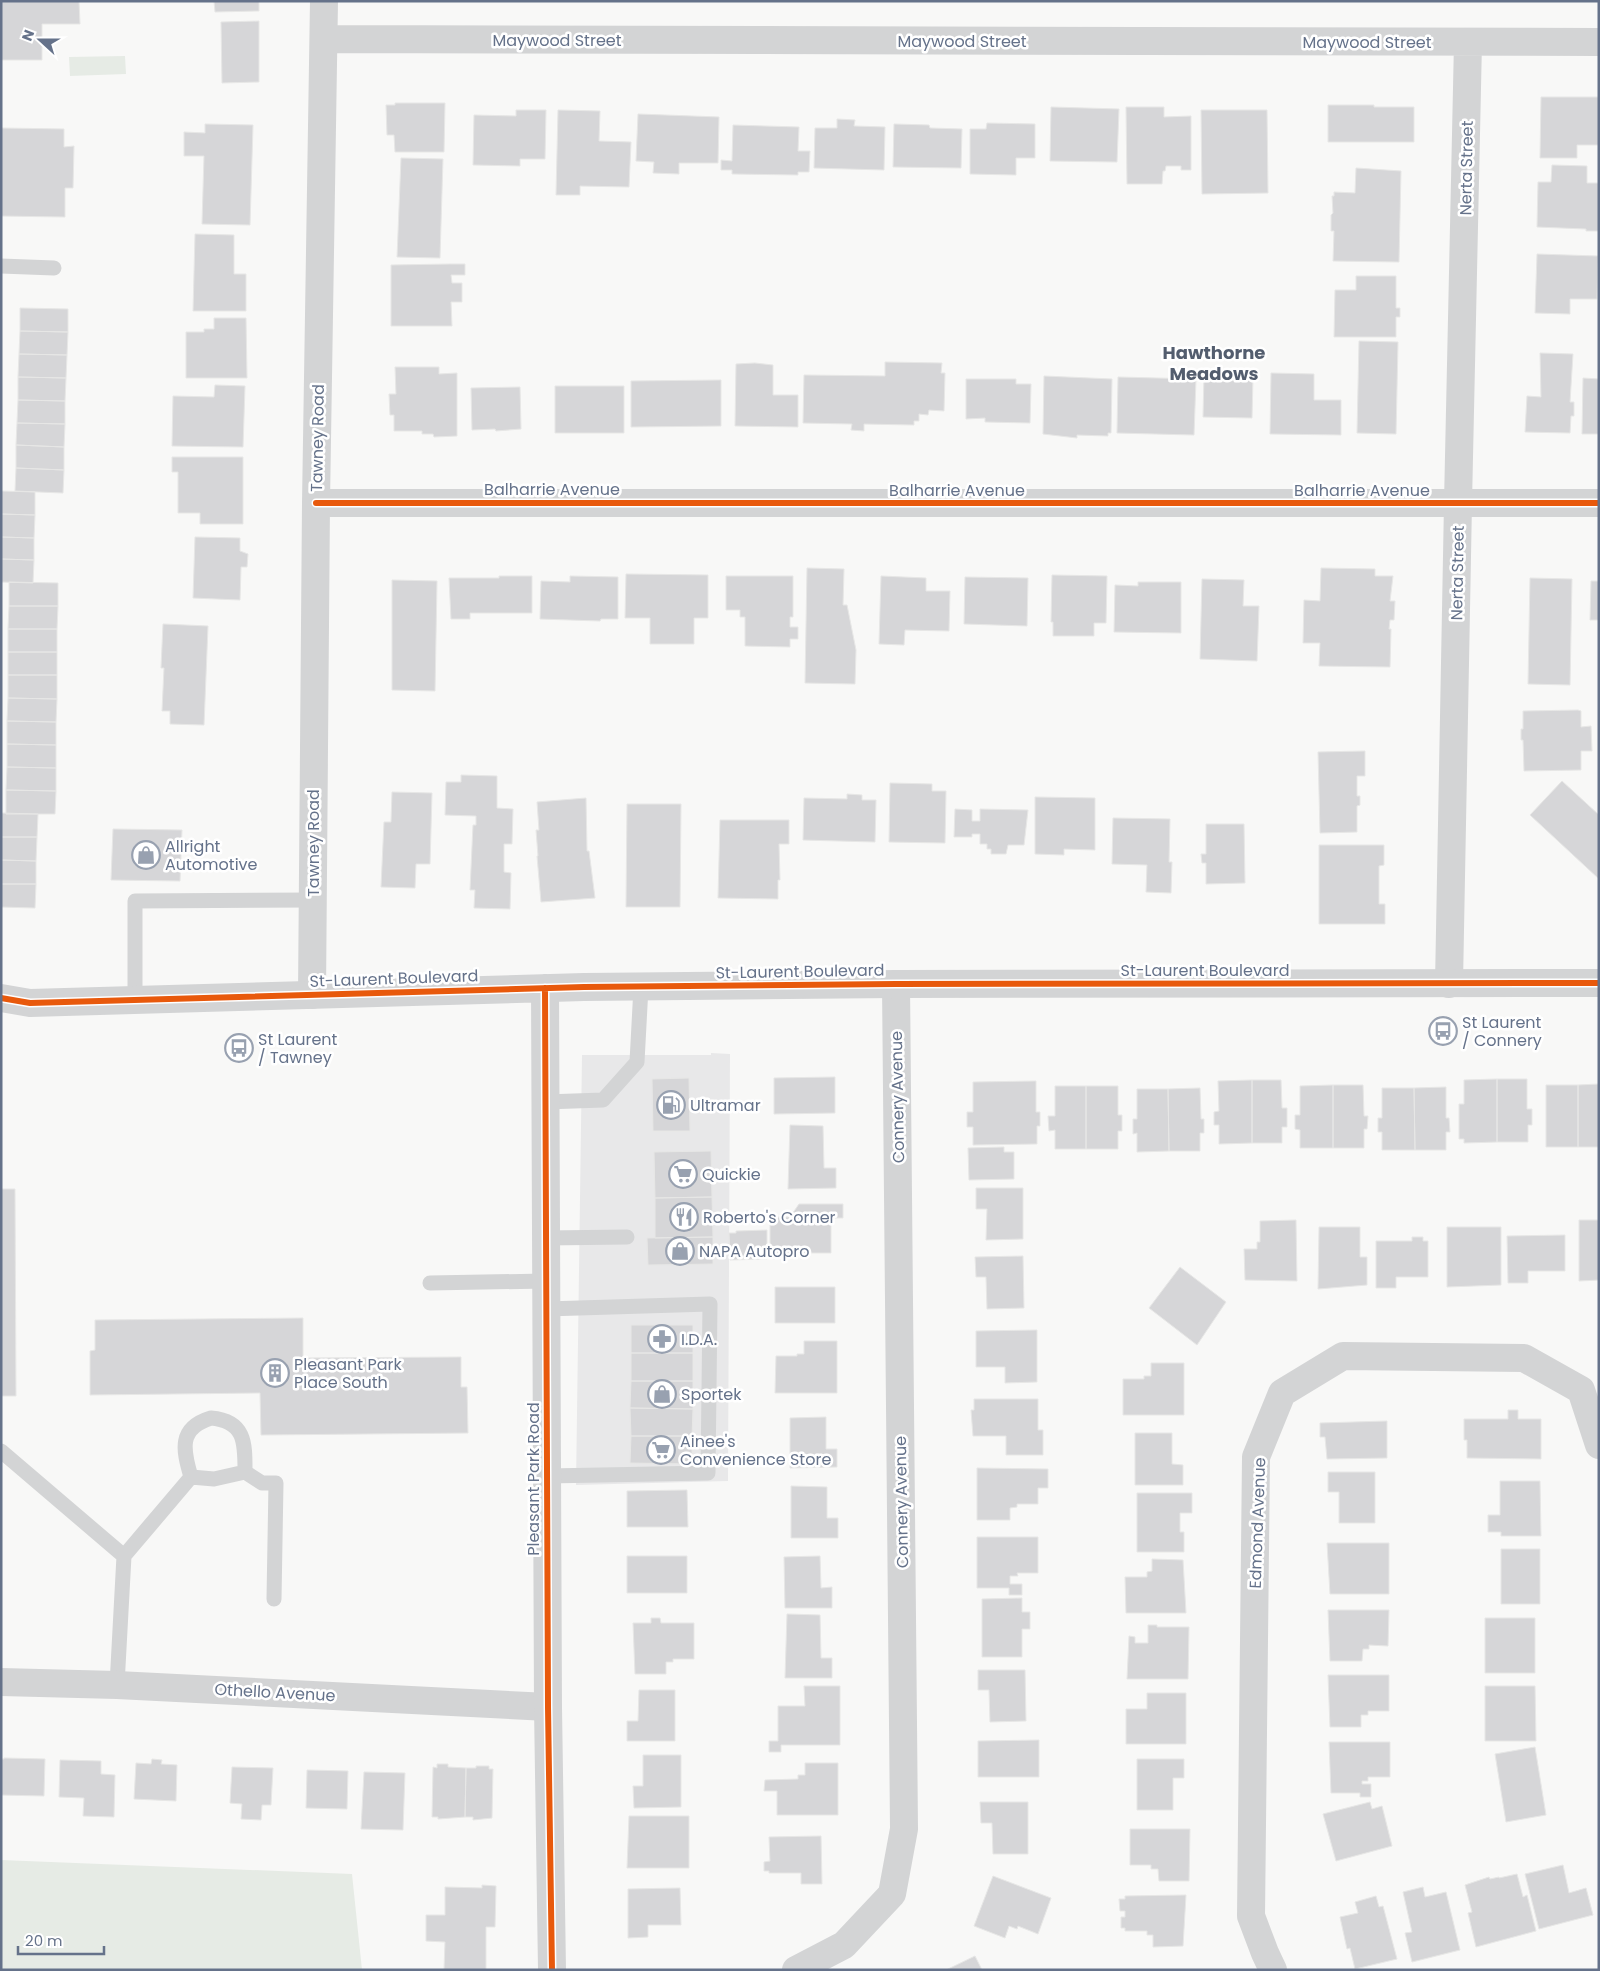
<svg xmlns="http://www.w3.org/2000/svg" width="1600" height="1971" font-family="Poppins,sans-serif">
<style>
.built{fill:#e8e8e9}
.green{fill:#e6ebe5}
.building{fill:#d6d6d8;stroke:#e7e7e6}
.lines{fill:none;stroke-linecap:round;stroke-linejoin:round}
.service{stroke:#d3d4d5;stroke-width:15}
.minor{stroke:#d3d4d5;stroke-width:28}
.tertiary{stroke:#d3d4d5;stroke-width:28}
.cycleway-casing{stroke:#fff;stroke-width:9}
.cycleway{stroke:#e8590c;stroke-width:6}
.labels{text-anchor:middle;stroke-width:5;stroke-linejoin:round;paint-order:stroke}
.street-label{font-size:16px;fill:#65728a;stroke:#fff}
.poi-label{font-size:16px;fill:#65728a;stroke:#fff;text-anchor:start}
.neighbourhood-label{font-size:18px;font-weight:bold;fill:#535d6e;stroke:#fff}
</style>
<rect width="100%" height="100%" fill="#f8f8f7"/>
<path class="built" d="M711,1053L730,1054L728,1481L576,1485L582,1055H711Z"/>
<path class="green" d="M125,56L126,74L70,76L69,57Z
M1,1860L352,1874L362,1970H1Z"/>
<path class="building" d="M1,1H79L80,24H42V60H1Z
M214,1H259V11L215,12Z
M259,21V82L222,83L221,22Z
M1541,97H1599V145H1577V158H1540Z
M395,103H445L444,152H395L394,135H387L386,105H395Z
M1328,105H1374V107H1414V142H1328Z
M1051,107L1119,109L1117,162L1050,161Z
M1126,107H1164V117L1191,116V170H1181V166H1166L1165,171H1163L1162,184H1127Z
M516,110H546L545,159H520V166L473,165L474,115L516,116Z
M558,110L600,111L599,141L631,142L629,187L580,186V195H556Z
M1201,110H1267L1268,193L1202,194Z
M638,114L719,117L718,163H679V174L653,173L654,162L636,161Z
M837,119L855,120L854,126L885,127L884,170L814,168L815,128H837Z
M987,123L1035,124V158H1016V175L970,174V129H986Z
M205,124L253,125L250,225L202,224L204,156H184V132L205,133Z
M894,124L929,125L930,128L962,129L961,168L893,167Z
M733,125L799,127L798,151H810L809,172H798V175L732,174V170H721V160L732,161Z
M1,128L64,129V147L74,146L73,188H65V217L1,216Z
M401,158L443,159L440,258L397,257Z
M1552,165L1587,166V183H1599V231H1586V229L1537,227L1538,182H1551Z
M1356,168L1401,171L1399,262L1333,261L1334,231H1331V215L1333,213L1332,196H1334V192L1355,193Z
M195,234L234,235V274H246V311H193Z
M1537,254L1598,256L1597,299H1570V314L1535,313Z
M451,264H465V275H451L452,283H462V302H451L452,326H391V265Z
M1356,276H1396V308H1400V317H1396V337H1334L1335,290H1356Z
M20,308L68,309V332L20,331Z
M214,318H246L247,378H186V332H204V329H214Z
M20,331L68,332L67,355L19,354Z
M1359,341L1398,342L1396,434L1357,433Z
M1540,353L1573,354L1570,402H1574V416H1571L1570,433L1525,432L1527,396L1541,397Z
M19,354L67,355L66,378L18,377Z
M885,362L942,363L941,373H945L944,411L929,410L928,415L919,414V421H914V425L864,424V431L851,430L852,424L803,423L804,375L885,376Z
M755,363L773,365V395H798V427L735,426L736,364Z
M395,367H439V374L457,373V436L434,437L433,434H422V431H394V415H390L389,394H396Z
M1271,373L1314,374V400H1341V435L1270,434Z
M1204,375L1253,376L1252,418L1203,417Z
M1044,376L1112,379L1111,433H1108V436L1077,435V438L1043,434Z
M18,377L66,378L65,401L18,400Z
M1118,377L1196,379L1194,435L1117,433Z
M1583,378L1599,379V434H1582Z
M966,379H1016V384H1031L1030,423L985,422V418L966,419Z
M721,380V426L631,427V381Z
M215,385L245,386L243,447L172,446L173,396L214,397Z
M555,386H624V433H555Z
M520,387L521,429L496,431L495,429L472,430L471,388Z
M18,400L65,401V424L17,423Z
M17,423L65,424L64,447L16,445Z
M16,445L64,447V470L16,468Z
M172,457H243V524H200V513H178V472H172Z
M16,468L64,470L63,493L15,491Z
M1,491L35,492V515L1,514Z
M1,514L35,515L34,538L1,537Z
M1,537L34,538V560L1,559Z
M195,537L240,538V551L248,554L247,567H241L240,600L193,598Z
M1,559L34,560L33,583L1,582Z
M807,568L844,569L843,605H847L856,650L855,684L805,683Z
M1321,568L1375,569V576H1393L1390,601H1395L1394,620H1390L1389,629H1391L1390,667L1319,666L1320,643H1303L1304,600L1320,601Z
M626,574L708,575V618H694V644H650V618H625Z
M1052,575L1107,576L1106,623H1094V636H1053V622H1051Z
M499,576H532V613H470V619H451L449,578H499Z
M570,576L618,577V619H601L600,621L540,619L541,581L570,582Z
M726,576H793V617H790V627H798V639H790V647L745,646V617H740V610H726Z
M881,576L926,578V591H950L949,631L905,630L904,645L879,644Z
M965,577L1028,578L1027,626L964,624Z
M1530,578L1572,579L1570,685L1528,684Z
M1202,579L1244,580L1243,606H1259L1257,661L1200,659Z
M392,580L437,581L435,691L392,690Z
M1591,581H1599V620H1590Z
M9,582L58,583V606H9Z
M1138,582H1181V633L1114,632L1115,585L1138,586Z
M9,606H58L57,629H8Z
M163,624L208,626L204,725L170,724V711H162L164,668H161Z
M8,629H57V652H8Z
M8,652H57V675H8Z
M8,675H57V699L8,698Z
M8,698L57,699L56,722L7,721Z
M1578,710L1581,711V727L1591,726L1592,751H1581V770L1524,771L1523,740H1521V729H1523V711Z
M7,721L56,722V745L7,744Z
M7,744L56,745V768L7,767Z
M1365,751V776H1357V796H1360V805L1357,806V832L1320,833L1318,752Z
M7,767L56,768V791L6,790Z
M461,775L497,776V808L513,809L512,844H504V872L511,873L510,909L474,908L475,890H470L473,825H476V816L445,815L446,782H461Z
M1562,781L1599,815V879L1530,815Z
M890,783L932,784V791H946L945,843L889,842Z
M6,790L56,791L55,814H6Z
M392,792L432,793L430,864H416L415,888L381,887L384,822H391Z
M847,794L862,795V800H876L875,842L803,840L804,798L847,799Z
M1035,797L1095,798V850L1064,849V855L1035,854Z
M586,798L587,851H589L595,898L541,902L537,856H538L536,830H539L537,802Z
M627,804H681L680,907H626Z
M955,809L972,810V821H980V809L1028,810L1024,845H1008L1006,854H991V849H987V844H980V834H972V837H954Z
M1,813L38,814L37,837H1Z
M1113,818L1170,819L1169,862H1172L1171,893L1146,892L1147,865L1112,864Z
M720,820H789V844H779L780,880H778V899L718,898Z
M1206,824H1244L1245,883L1206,884V863H1202L1201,854H1206Z
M113,829L182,830L180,881L111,880Z
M1,837H37L36,861L1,860Z
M1319,845H1384V865L1379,866V904H1385V924H1319Z
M1,860L36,861V884H1Z
M1,884H36L35,908L1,907Z
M835,1077V1113L774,1114V1078Z
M689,1078L690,1131H653L652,1079Z
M1497,1079V1142L1464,1143V1139H1459V1104H1464V1080Z
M1497,1079H1527V1109H1532V1125H1528V1142H1497Z
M1252,1080V1143L1219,1144V1125H1214V1112L1219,1111L1218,1081Z
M1252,1080H1281L1282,1108H1287V1127H1282V1143H1252Z
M1036,1081V1112H1040V1126H1037V1144L973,1145V1127H967V1112H973V1082Z
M1599,1084V1147H1578V1085Z
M1333,1085V1148H1300V1130L1295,1129V1115H1300V1086Z
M1333,1085H1363L1364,1116H1368L1367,1129H1364V1148H1333Z
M1546,1085H1578V1147H1546Z
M1055,1086H1086V1149H1055V1130L1049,1131L1048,1116H1055Z
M1086,1086H1118V1115H1122V1131H1118V1149H1086Z
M1446,1087V1118H1449L1450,1132H1446V1150H1415L1414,1088Z
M1200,1088L1201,1119H1204V1133H1200V1151H1169L1168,1089Z
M1382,1088H1414L1415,1150H1382V1132H1378V1118H1382Z
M1137,1089H1168L1169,1151L1137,1152V1133L1133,1134V1119H1137Z
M790,1125L823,1126L824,1168H836V1188L788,1189Z
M1004,1147V1152H1014V1179L969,1180L968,1148Z
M711,1151L712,1197L655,1198L654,1152Z
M976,1188H1023V1239L986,1240L987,1209H976Z
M1,1189H15L16,1396H1Z
M712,1197L713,1237L655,1238V1198Z
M799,1204H843V1218H831V1253H770V1217H790Z
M1296,1220L1297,1281L1245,1280L1244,1249H1257V1242H1260V1221Z
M1579,1220H1599V1280L1579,1281Z
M1319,1227H1360V1257H1367V1285L1318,1289Z
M1447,1227H1501V1285L1447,1287Z
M767,1230V1259L730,1260L729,1233H736V1231Z
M1565,1235V1271H1528V1283H1508L1507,1236Z
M713,1237V1264L648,1265L647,1238Z
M1412,1237H1423V1241H1428V1277H1396V1288H1376V1241H1412Z
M1023,1256L1024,1308L987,1309L986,1277H976L975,1257Z
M1180,1267L1226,1302L1197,1345L1149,1308Z
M775,1287H835V1323H775Z
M303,1318V1358L461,1357V1387H467L468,1433L261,1435L260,1393L90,1395V1351L95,1350V1320Z
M631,1325H693V1353H631Z
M1037,1330V1382L1005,1383V1367H976V1331Z
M804,1341H837V1393H775L776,1356H797V1354H804Z
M631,1353H693V1381H631Z
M1151,1363H1184V1415H1123V1379H1144V1376H1151Z
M631,1381H693V1409L630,1408Z
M974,1399H1038V1430H1043V1455H1006V1436H973L971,1410H974Z
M630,1408L693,1409L692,1436H631Z
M1508,1410H1518V1419H1541V1459L1467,1458V1440H1464V1419H1508Z
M826,1417V1449H837V1467L790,1468V1418Z
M1387,1421V1458L1327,1459L1325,1437H1320V1423Z
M1135,1433H1172V1464L1183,1465V1485H1135Z
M631,1436H692V1464L630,1463Z
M977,1468L1048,1469V1488H1038V1504H1017V1507L1010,1508V1520H977Z
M1328,1472H1375V1523H1339V1492H1328Z
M1500,1481H1540L1541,1536H1501V1532H1488V1515H1500Z
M791,1486L827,1487V1518H838V1538H791Z
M687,1490L688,1527H627V1491Z
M1137,1493H1192V1513H1180V1532H1184V1552H1137Z
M977,1537H1038V1573H1017L1018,1576H1010V1584H1022V1595H1009V1588H977Z
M1327,1543H1389V1594H1330Z
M1501,1549H1540V1604H1501Z
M627,1556H687V1593H627Z
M820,1556L821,1588L832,1587V1608H785L784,1557Z
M1152,1559L1183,1560L1186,1613H1126L1125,1577H1147V1572L1152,1571Z
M1022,1598V1612H1030V1629H1022V1657H982V1599Z
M1328,1610H1389L1388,1646L1369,1645V1649H1363L1362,1661H1330Z
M787,1614L820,1615L821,1658H832V1678H785Z
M651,1618H660L661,1623H694V1659H673V1662H666V1674H635L633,1623H651Z
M1485,1618H1535V1673H1485Z
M1148,1625H1157V1627H1189L1188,1679H1127L1129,1636L1135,1637V1643H1148Z
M978,1670H1025L1026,1721L990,1722L989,1690H978Z
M1328,1675H1389V1711H1368V1715H1361V1727H1330Z
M804,1686H840V1745H781V1752H769V1741H778V1706H805Z
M1485,1686H1535L1536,1741H1485Z
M639,1690H675V1741H627V1721H638Z
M1147,1693H1186V1744H1126V1709H1147Z
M1039,1740V1777H978V1741Z
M1329,1742H1390V1777H1368V1781H1362V1784H1371V1797H1360V1793H1331Z
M1535,1747L1546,1815L1506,1822L1495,1754Z
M643,1755H681V1807L634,1808L633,1786H643Z
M4,1758L45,1759L44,1796L1,1795V1759H4Z
M152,1759L162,1760L161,1764L177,1765L176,1801L134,1799L136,1763L151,1764Z
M1137,1759H1184V1778H1173V1810H1137Z
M60,1760L101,1761V1774L115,1775L114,1817L83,1816L84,1798L59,1797Z
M805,1763H838V1815H777V1791H764L765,1780L798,1779V1775H805Z
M437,1764H448V1767L466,1768L465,1817L438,1819V1817H432L433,1767L437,1768Z
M476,1766H489V1769H493L492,1818L473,1820V1817H465L466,1768H476Z
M232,1767L273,1768L271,1805H262L261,1820L241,1819L242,1804L230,1803Z
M307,1770L348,1771L347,1809L306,1808Z
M364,1772L405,1773L403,1830L361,1829Z
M980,1802H1028V1854H993L992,1823H981Z
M1370,1802L1372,1809L1382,1806L1392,1846L1336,1861L1323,1814Z
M629,1816H689V1868H627Z
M1130,1829H1190L1189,1881H1159L1158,1869H1151V1865H1130Z
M821,1836L822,1884H801V1873H769V1871H764V1862L770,1861L769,1837Z
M1563,1865L1569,1893L1586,1888L1593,1915L1539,1929L1525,1874Z
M1517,1874L1523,1897L1527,1895L1536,1931L1476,1947L1468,1913L1472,1912L1465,1885L1489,1877L1490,1879L1499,1877V1878Z
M993,1876L1051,1898L1038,1934L1018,1926L1017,1929L1009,1926L1005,1938L974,1926Z
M482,1885L496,1886L495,1927H486V1970H444L445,1942L426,1941V1915H445V1887L482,1888Z
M1423,1887L1425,1897L1446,1892L1460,1950L1412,1962L1405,1933L1412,1932L1403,1892Z
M680,1888L681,1925H648V1937L628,1938V1889Z
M1186,1895L1183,1946L1153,1947V1935H1147V1931H1125V1928H1121V1917H1125V1911H1120L1119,1899H1125V1896Z
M1376,1896L1379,1907L1383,1906L1397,1959L1355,1969L1350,1948L1347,1949L1340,1917L1358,1913L1355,1902Z
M975,1956L982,1970H946Z"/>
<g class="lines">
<path class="service" d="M1,266L54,268
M135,1000V901L313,900
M545,1102L603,1100L637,1062L641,987
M546,1238L627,1237
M430,1283L546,1281
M546,1309L710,1304L708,1473L547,1476
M211,1418C246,1421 245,1444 245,1472L214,1479L191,1477C183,1450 178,1428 211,1418Z
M1,1451L124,1556
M245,1472L262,1483H276L274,1599
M117,1685L124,1556L191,1477"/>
<path class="minor" d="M325,39L1599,42
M316,503H1599
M1449,984L1458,503L1468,42
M312,995L316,503L324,1
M1,1682L117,1685L548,1707
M796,1970L844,1945L892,1894L904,1829L896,984
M1273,1970L1265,1953L1251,1916L1256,1457L1282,1393L1343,1356L1524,1358L1581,1390L1599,1445"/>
<path class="tertiary" d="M545,988L548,1707L552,1970
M1,998L30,1003L584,987L896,984L1599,983"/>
<defs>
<path id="cycleway" d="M316,503H1599
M545,988L548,1707L552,1970
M1,998L30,1003L584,987L896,984L1599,983"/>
</defs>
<use href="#cycleway" class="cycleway-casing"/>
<use href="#cycleway" class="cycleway"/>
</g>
<defs>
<symbol id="shop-ring" viewBox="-11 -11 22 22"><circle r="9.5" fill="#fff" stroke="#98a1b0" stroke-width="1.5"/><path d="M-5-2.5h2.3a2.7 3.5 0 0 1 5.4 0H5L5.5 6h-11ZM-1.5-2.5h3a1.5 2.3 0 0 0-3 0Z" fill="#98a1b0"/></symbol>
<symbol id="bus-ring" viewBox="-11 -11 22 22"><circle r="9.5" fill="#fff" stroke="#98a1b0" stroke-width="1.5"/><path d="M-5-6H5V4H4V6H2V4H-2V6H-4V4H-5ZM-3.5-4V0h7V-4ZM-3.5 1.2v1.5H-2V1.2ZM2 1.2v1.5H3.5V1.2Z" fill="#98a1b0"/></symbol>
<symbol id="fuel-ring" viewBox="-11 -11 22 22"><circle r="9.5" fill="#fff" stroke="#98a1b0" stroke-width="1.5"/><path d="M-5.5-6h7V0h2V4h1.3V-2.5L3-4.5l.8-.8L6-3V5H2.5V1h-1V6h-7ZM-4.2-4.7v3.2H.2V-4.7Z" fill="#98a1b0"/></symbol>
<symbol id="supermarket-ring" viewBox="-11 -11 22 22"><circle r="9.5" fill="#fff" stroke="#98a1b0" stroke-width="1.5"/><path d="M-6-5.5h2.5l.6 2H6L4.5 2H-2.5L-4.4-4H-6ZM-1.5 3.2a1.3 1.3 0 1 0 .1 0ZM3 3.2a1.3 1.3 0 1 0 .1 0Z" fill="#98a1b0"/></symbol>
<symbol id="restaurant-ring" viewBox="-11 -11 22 22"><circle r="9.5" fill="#fff" stroke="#98a1b0" stroke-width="1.5"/><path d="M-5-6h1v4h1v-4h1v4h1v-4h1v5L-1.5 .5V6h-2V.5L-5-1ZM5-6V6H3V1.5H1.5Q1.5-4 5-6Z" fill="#98a1b0"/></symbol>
<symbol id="pharmacy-ring" viewBox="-11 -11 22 22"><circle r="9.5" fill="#fff" stroke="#98a1b0" stroke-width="1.5"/><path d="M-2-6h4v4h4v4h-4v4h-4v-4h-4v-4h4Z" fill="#98a1b0"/></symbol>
<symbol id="building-ring" viewBox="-11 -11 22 22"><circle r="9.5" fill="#fff" stroke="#98a1b0" stroke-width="1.5"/><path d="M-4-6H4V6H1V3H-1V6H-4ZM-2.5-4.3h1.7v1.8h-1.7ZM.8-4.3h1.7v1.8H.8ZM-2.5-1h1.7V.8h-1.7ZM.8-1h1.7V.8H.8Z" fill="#98a1b0"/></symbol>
</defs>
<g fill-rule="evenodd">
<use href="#shop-ring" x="130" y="839" width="32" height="32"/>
<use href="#bus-ring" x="1427" y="1015" width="32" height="32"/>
<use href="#bus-ring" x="223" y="1032" width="32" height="32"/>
<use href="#fuel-ring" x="655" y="1089" width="32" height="32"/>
<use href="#supermarket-ring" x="667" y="1158" width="32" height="32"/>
<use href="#restaurant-ring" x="668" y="1201" width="32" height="32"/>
<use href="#shop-ring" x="664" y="1235" width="32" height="32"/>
<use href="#pharmacy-ring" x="646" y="1323" width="32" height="32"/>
<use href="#building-ring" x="259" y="1357" width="32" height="32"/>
<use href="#shop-ring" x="646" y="1378" width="32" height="32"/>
<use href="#supermarket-ring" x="645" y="1434" width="32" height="32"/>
</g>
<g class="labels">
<g class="street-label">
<text x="557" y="46">Maywood Street</text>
<text x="962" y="47">Maywood Street</text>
<text x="1367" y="48">Maywood Street</text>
<text transform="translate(1466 168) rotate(-89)" y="6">Nerta Street</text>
<text transform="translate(317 438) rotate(-89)" y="6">Tawney Road</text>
<text x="552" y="495">Balharrie Avenue</text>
<text x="957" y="496">Balharrie Avenue</text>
<text x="1362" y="496">Balharrie Avenue</text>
<text transform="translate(1457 573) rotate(-89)" y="6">Nerta Street</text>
<text transform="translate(313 843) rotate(-90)" y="6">Tawney Road</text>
<text x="1205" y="976">St-Laurent Boulevard</text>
<text transform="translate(800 971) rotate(-1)" y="6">St-Laurent Boulevard</text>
<text transform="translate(394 978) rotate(-2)" y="6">St-Laurent Boulevard</text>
<text transform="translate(897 1097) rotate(-91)" y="6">Connery Avenue</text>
<text transform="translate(533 1479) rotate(-90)" y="6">Pleasant Park Road</text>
<text transform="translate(901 1502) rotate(-91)" y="6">Connery Avenue</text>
<text transform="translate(1257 1523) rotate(-88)" y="6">Edmond Avenue</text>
<text transform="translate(275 1692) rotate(3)" y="6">Othello Avenue</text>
</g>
<g class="poi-label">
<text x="165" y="852">Allright<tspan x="165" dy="18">Automotive</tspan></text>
<text x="1462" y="1028">St Laurent<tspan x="1462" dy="18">/ Connery</tspan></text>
<text x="258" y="1045">St Laurent<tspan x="258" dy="18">/ Tawney</tspan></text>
<text x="690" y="1111">Ultramar</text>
<text x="702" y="1180">Quickie</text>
<text x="703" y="1223">Roberto's Corner</text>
<text x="699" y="1257">NAPA Autopro</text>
<text x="681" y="1345">I.D.A.</text>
<text x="294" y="1370">Pleasant Park<tspan x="294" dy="18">Place South</tspan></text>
<text x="681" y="1400">Sportek</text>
<text x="680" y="1447">Ainee's<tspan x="680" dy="18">Convenience Store</tspan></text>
</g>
<g class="neighbourhood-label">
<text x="1214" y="359">Hawthorne<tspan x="1214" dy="21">Meadows</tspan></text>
</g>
</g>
<rect width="1600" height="1971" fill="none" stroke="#65728a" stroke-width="5"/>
<g transform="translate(40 40) rotate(291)" stroke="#ffffff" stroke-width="4" paint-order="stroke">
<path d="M0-4L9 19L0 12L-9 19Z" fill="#65728a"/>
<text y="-8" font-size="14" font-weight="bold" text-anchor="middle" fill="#65728a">N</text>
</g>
<path d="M18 1946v8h86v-8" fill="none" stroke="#65728a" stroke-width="2.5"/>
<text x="25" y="1946" font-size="15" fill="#65728a" stroke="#ffffff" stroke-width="4" paint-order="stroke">20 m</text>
</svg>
